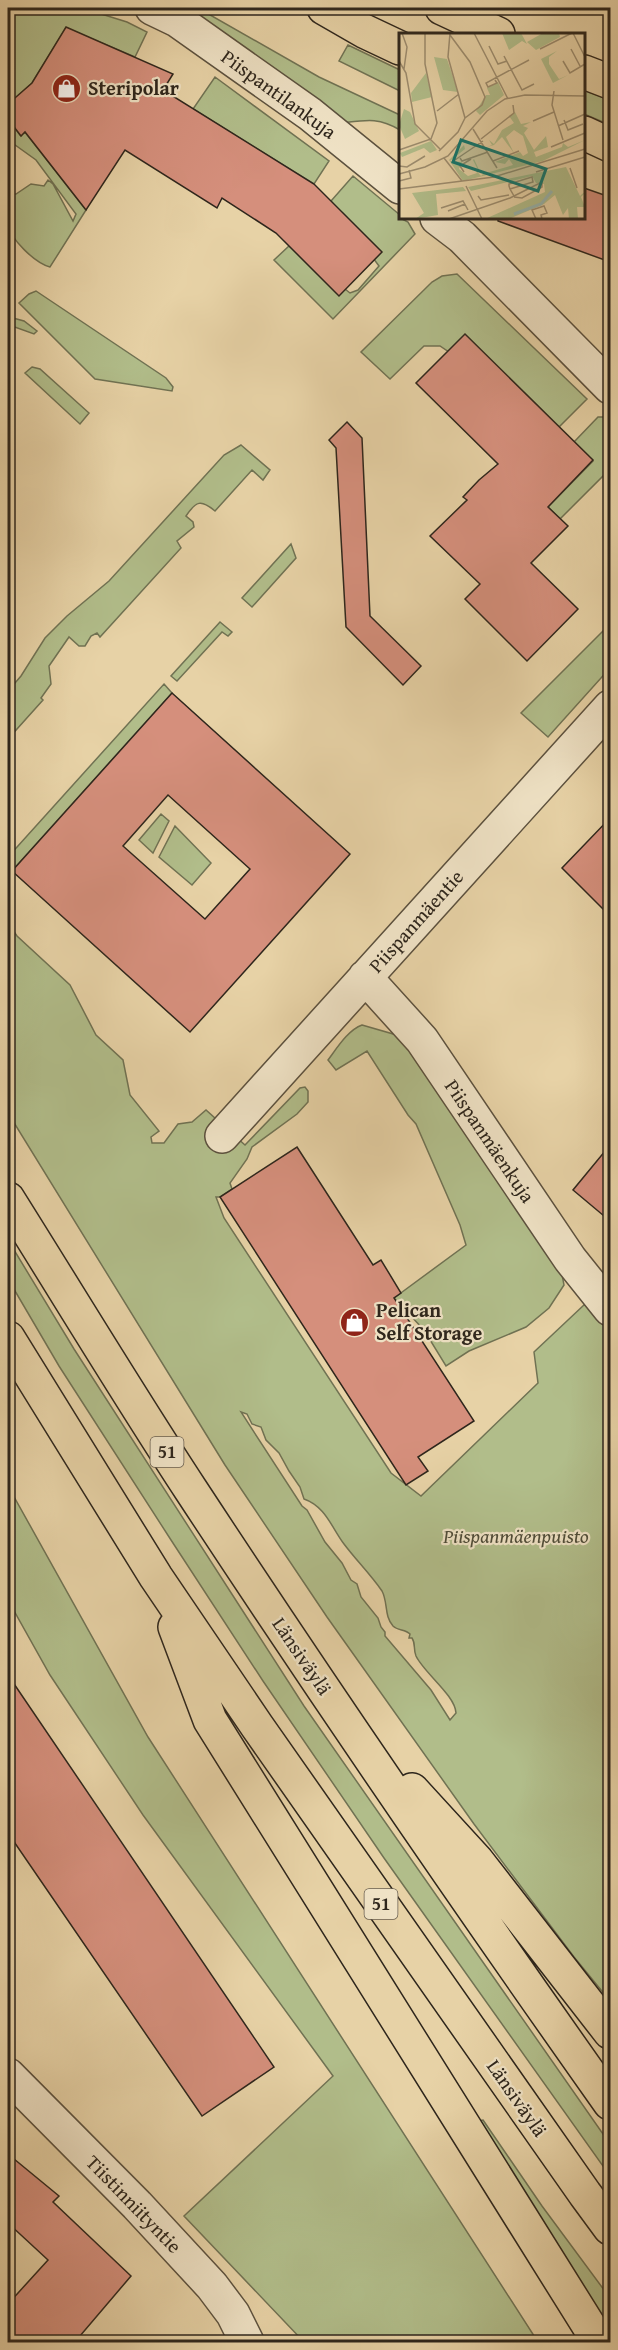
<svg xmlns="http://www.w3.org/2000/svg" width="618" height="2350" font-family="'Gentium Book Plus',serif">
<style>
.green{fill:#b1bd8a;stroke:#707253;stroke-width:1.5;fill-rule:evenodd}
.building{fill:#d58f7c;stroke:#2e261c;stroke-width:1.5;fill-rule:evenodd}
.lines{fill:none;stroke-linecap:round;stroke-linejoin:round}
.minor-casing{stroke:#5c513e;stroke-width:36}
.major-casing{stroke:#2e261c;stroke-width:36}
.highway-casing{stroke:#2e261c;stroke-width:36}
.minor{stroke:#efe2c5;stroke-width:33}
.major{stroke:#e7d2a6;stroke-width:33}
.highway{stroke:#e7d2a6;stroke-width:33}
.labels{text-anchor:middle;stroke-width:4.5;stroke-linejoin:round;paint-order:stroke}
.shield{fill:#efe2c5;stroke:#685e4f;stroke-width:1.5}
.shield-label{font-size:18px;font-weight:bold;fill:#2e261c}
.poi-label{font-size:20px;font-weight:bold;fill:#2e261c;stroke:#efe2c5;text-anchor:start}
.street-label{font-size:20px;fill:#2e261c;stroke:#efe2c5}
.park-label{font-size:20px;font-style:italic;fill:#4f4c38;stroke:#efe2c5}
.inset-river{fill:none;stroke:#98b6af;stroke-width:3}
.inset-road{fill:none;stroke:#9d8d6f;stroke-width:1.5}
.view{fill:#0f766e;fill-opacity:0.15;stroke:#0f766e;stroke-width:3}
.inset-edge{fill:none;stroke:#2e261c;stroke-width:3}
</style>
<rect width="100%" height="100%" fill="#e7d2a6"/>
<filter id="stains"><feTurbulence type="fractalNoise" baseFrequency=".00333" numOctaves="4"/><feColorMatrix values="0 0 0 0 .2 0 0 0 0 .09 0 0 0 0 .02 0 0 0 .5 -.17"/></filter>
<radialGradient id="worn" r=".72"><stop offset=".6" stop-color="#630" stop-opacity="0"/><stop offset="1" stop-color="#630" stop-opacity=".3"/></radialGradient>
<path class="green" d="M8,8H82L127,22L147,32L135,57L66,28L32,83L8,105Z
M177,8H198L319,77L400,115V130C379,117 366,120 342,123Z
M348,45L400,70V91L339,61Z
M215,77L329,161L314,184L193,109Z
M584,90L610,100V125L584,114Z
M8,119L20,135L25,132L86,210L50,267C35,263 10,239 8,224C6,215 8,204 8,195L16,194L31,184L44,186L48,180L53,184L73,221L76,214L36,160L11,142L8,137Z
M353,176L400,215V218L408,222L415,234L333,319L274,260L289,246L345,289L350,293L358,290L379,266L331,201Z
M457,274L587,399L559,427L440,346H424L390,379L361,352L432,282L442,276Z
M36,291L166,378L173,387L172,391L95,379L19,303L29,294Z
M13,318L24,321L37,331L34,334L12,326L8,327V319Z
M32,367L40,369L89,413L80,424L25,373Z
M598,417H605L610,422V465L607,472L560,519L548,507L593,461L574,442Z
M241,445L270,470L263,480L252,470L215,511C201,499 196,501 186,516L193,522L194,527L177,541L181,548L100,637L97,633L91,636L85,646H79L69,637L49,666L51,684L41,698L43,700L8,739V691L21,676L45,638L67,616L109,581L224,455Z
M291,544L296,558L252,607L242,598Z
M220,622L232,632L228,636L222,632L177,681L171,676Z
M610,624V668L548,737L521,713Z
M164,684L172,693L12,871L8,868V857Z
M161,814L169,821L153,853L139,840Z
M175,826L211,863L192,885L159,857Z
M8,923L17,936L70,985L96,1035L123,1060L130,1095L159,1131L151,1137L152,1143H164L178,1124L192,1122L206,1110L245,1145L300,1088L305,1087L308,1091V1102L297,1114L252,1147L247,1159L230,1183L232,1189L220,1197H216L224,1218L391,1473L421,1496L538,1383L534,1352L585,1304L610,1330V2001L574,1957L474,1824L327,1617L225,1465L8,1113ZM241,1412L247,1414L252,1424L261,1427L266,1440L279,1453L289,1471L300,1487L304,1499C325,1506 332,1528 344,1544C356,1560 371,1575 382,1591C388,1602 384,1616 393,1626C398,1631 405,1629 410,1634L409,1638H412C416,1644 413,1649 416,1656C424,1673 455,1695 456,1713L450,1720L431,1690L385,1636V1632L381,1627L378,1618L361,1597L357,1584L351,1580L342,1563L325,1542L307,1510L302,1506Z
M362,1025L400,1036L561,1269L564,1285L549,1308L526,1327L469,1351L446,1366L424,1330L394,1298L466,1245L460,1225L416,1124L408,1115L367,1051L336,1070L328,1060C337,1048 348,1030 362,1025Z
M8,1240L74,1349L304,1706L610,2144V2176L384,1858L263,1681L171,1540L59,1366L8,1279Z
M8,1486L148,1737L538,2342H304L184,2216L333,2076L143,1815L50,1675L8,1600Z
M483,2120L542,2206L610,2298V2337L477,2121Z"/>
<path class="building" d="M66,27L173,74L163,90L314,184L382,252L339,296L276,233L222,198L217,208L125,150L86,210L25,132L21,136L8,119V104L32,83Z
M584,188L610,197V262L498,221V218H584Z
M465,334L593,460L548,507L568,526L531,563L578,609L527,661L465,599L480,584L430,536L467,500L463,497L479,480L498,464L416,383Z
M347,422L362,438L370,616L421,666L403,685L346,627L336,448L329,440Z
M172,693L350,854L190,1032L12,871ZM168,795L250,869L205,919L123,846Z
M610,818V916L562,868Z
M610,1145V1221L573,1190Z
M297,1147L373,1265L381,1260L401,1293L394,1298L474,1421L418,1457L428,1471L406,1485L220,1197Z
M8,1675L274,2067L202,2116L8,1833Z
M8,2154L59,2196L53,2202L131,2276L74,2343H8V2304L48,2260L8,2223Z"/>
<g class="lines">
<defs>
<path id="minor" d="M152,8L177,20L310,114L400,187
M437,218L462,237L610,387
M365,977L422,1040L570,1259L610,1309
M222,1136L610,707
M8,2075L137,2205L212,2286L233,2314L247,2342"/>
<path id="major" d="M324,8L364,31L400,48
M442,8L498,34
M584,72L610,82
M584,133L610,145"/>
<path id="highway" d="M8,1199C69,1296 128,1394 191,1490C327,1697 467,1901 610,2103
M8,1338L156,1577L257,1726L585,2194L610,2228
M175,1627L210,1720L599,2342
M412,1790L477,1861L610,2032"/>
</defs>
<use href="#minor" class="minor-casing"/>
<use href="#major" class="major-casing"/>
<use href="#highway" class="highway-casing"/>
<use href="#minor" class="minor"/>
<use href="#major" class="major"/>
<use href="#highway" class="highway"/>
</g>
<defs>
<symbol id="shop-disc" viewBox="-11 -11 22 22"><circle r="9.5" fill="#8f2418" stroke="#efe2c5"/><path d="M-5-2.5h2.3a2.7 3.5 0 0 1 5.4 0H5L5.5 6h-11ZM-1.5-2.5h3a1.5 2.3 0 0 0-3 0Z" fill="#fff"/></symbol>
</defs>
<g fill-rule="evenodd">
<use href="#shop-disc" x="50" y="72" width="33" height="33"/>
<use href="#shop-disc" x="338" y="1306" width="33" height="33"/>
</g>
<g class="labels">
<g class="shield">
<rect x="150.5" y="1437" width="33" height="30" rx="4.5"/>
<rect x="364.5" y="1889" width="33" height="30" rx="4.5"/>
</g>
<g class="shield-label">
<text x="167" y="1458">51</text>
<text x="381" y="1910">51</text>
</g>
<g class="poi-label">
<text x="88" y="95">Steripolar</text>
<text x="376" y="1317">Pelican<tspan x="376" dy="23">Self Storage</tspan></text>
</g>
<g class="street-label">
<text transform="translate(279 94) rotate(36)" y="7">Piispantilankuja</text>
<text transform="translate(416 921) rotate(-48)" y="7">Piispanmäentie</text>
<text transform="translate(490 1141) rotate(56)" y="7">Piispanmäenkuja</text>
<text transform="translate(302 1656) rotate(56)" y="7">Länsiväylä</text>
<text transform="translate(517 2098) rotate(55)" y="7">Länsiväylä</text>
<text transform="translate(134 2204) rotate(46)" y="7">Tiistinniityntie</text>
</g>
<g class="park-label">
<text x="516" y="1543">Piispanmäenpuisto</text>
</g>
</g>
<g transform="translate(399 33)">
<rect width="186" height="186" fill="#e7d2a6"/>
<path d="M103,0H122L128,11L123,8L110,17ZM144,0H160L161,4L137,17L128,9ZM158,18L150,24V31L160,46L169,42L154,50L142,26ZM35,24L48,26L59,59L44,57ZM27,40L33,64L13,69L12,60ZM99,49L105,62L81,82L77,78L87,62H91L88,55ZM5,76L11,79L20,98L6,106L0,92ZM116,79L122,91L132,89L124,93L129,95L125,100L135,117L147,103L149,114L135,119L137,124L163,114L164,110L169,114L186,107L144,128L64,148L50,127L65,112L66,116L51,128L63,129L60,136L69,143L78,140L76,136L82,143L84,141H82L78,135L74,127L75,126L82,141L87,140L114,132L110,126L106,131L96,129L121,119L124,123L129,120L124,103L115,97L107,104L115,120L103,104L95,112L88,114L93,112L90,107L95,111L103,97L115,90L110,83ZM32,108L38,117L31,120L25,115L3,124L1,120ZM167,134L181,163L183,161L186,159V160L182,164L186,174H178L179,186H170L169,175L164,182L156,162L145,171L110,186H86L146,159L145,151L137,150L133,143L72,158L69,154ZM64,154L67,158L37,161L39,182L16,186L25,180L13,160Z" fill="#b1bd8a"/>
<path class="inset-river" d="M115,181L142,171L153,158"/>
<path class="inset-road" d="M3,0L8,14L5,36M75,0L109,66M174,0L186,24M51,2L71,29L86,64L83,72L66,85M90,13L99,31L108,28M141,16L173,0M172,16L181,33M105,23L123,57L135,51M0,28L7,40L16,91L42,117M164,28L171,40L186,31M96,47L98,50L89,54L87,50L130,27M155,58L153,72L164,107M38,78L60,61M165,87L169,97L184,91M134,88L155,79M159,93L186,81M74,96L98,135M82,106L115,80L114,72M152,114L186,100M0,117L32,106L38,90L26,31V0M40,118L59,99L66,85L49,24L51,0M45,125L63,148M61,125L63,128L89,119M94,128L120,118M53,129L84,108M0,133L8,134L26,123M171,135L178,155M65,139L61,133L72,126M137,139L186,124M0,141L26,134L49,123L88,78L106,66L126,62L186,63M0,148L12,145L10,137M67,153L83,186M0,156L95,144L186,116M111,156L134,149L133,144L110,151V153L111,156L115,163M79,163L82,167L110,162M115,164L123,165L143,154V149M42,175L64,168L69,177M49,178L66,171M50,186L111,165L143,149M137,186L133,177L145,173L148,180L142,182L143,186"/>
<path class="view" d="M62,107L147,136L139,158L54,129Z"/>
<rect width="186" height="186" class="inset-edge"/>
</g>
<rect width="618" height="2350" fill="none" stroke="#e7d2a6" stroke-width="30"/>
<rect x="9" y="9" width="600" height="2332" fill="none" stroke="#2e261c" stroke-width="3"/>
<rect x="15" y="15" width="588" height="2320" fill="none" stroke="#2e261c" stroke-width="1.5"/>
<rect width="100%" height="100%" filter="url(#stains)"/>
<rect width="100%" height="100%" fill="url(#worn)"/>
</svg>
